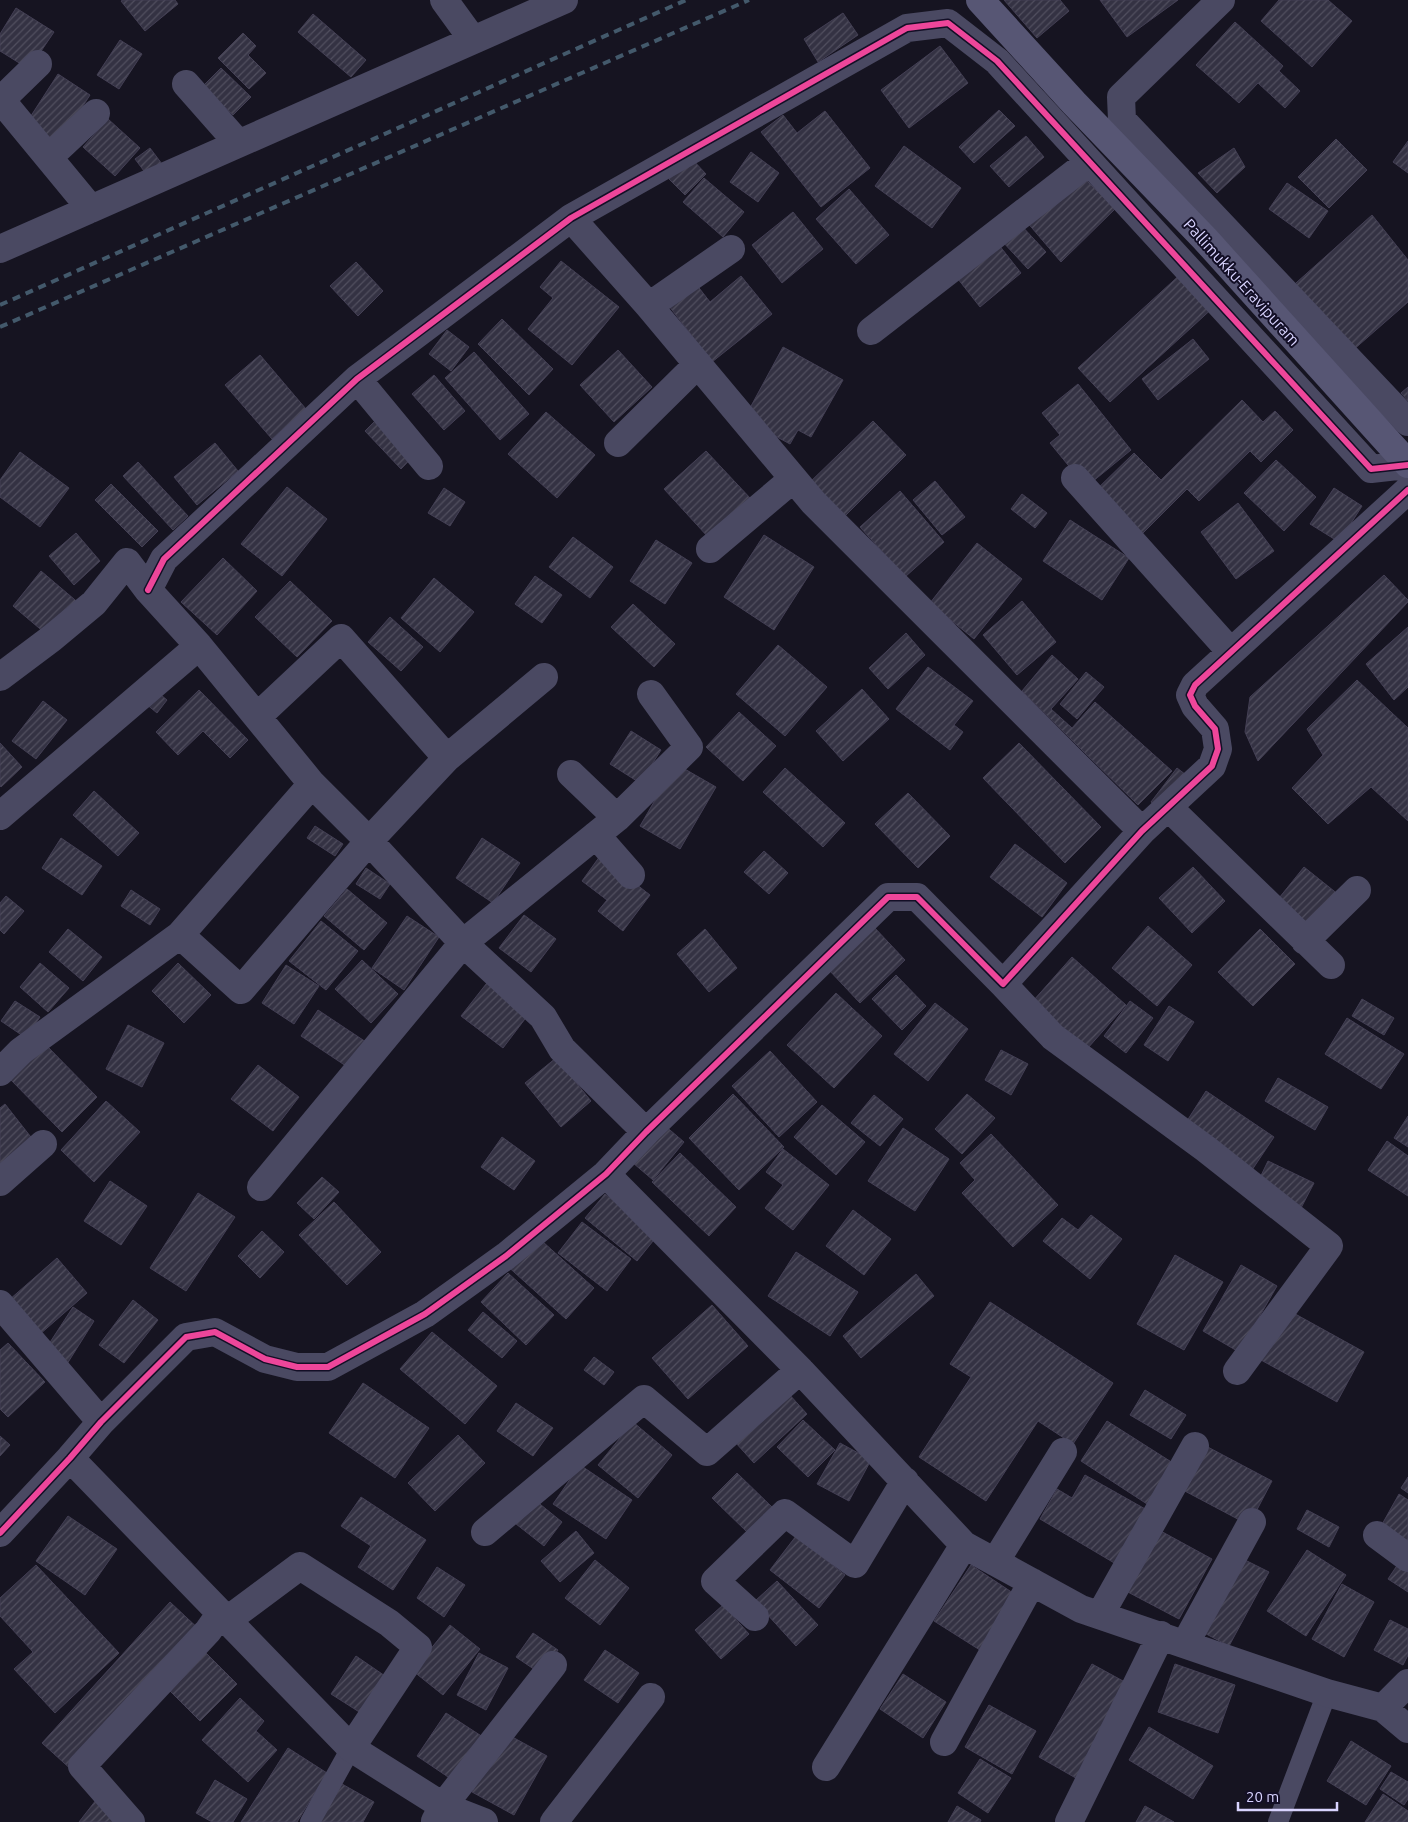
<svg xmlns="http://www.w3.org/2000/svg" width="1408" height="1822" font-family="Ubuntu,sans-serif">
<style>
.building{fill:url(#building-hatch);stroke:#433f54}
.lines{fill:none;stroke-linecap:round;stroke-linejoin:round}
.lane{stroke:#4a4962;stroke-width:20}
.street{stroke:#4a4962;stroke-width:28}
.secondary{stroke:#575674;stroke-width:28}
.rail{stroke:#43596b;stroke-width:4;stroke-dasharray:8 6;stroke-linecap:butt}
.cycleway-casing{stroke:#130f26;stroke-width:9}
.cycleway{stroke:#ed469a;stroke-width:6}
.labels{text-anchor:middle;stroke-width:4;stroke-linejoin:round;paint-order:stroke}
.street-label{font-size:16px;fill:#d9d4ff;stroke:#130f26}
</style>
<defs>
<pattern id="building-hatch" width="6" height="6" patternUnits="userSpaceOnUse" patternTransform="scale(1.25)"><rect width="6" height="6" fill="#343243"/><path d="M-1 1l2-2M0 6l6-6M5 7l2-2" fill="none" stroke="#514f5f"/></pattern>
</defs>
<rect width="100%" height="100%" fill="#161421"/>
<path class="building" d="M123,0H175L178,4L145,31L121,1Z
M1004,0H1060L1069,11L1037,38Z
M1100,0H1178L1127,37Z
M1279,0H1328L1352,21L1312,67L1261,21Z
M16,8L54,32L29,69L0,51V34Z
M843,13L858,35L818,62L804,39Z
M313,14L366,60L351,77L298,32Z
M1235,22L1283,66L1279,71L1300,91L1285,108L1258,83L1239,103L1196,65Z
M243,33L256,46L248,55L266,73L249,89L218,58Z
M120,40L142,54L119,89L97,75Z
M940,46L968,83L909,128L881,90Z
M221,68L251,97L233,115L203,86Z
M58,74L90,95L59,143L27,122Z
M999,110L1015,126L974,163L959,147Z
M825,111L870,168L821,207L761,132L783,115L797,133Z
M108,119L140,148L115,176L83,147Z
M1026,136L1044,157L1009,187L990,166Z
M1336,139L1367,170L1329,208L1298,177Z
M1408,141V173L1393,162Z
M904,146L961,188L932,228L875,186Z
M150,148L162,164L147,175L135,159Z
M1234,148L1245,167L1217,193L1198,173Z
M751,152L779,173L758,202L730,182Z
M691,158L706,174L685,195L669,179Z
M704,178L744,212L723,237L683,202Z
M1087,181L1115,209L1061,262L1026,221Z
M1287,183L1328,211L1309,238L1269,209Z
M849,189L889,235L856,264L816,219Z
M793,212L823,249L782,283L752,245Z
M1372,215L1408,260V302L1352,351L1287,291Z
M1019,223L1046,252L1028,269L1001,240Z
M999,245L1021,273L980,307L958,279Z
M561,261L619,307L572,365L528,329L553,298L540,287Z
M356,262L383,291L358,316L330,286Z
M1184,271L1216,305L1110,402L1078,368Z
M741,276L772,314L712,362L669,306L696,284L710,302Z
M502,319L553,369L529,395L478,344Z
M447,330L469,347L451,371L429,354Z
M1193,339L1209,359L1158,400L1142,379Z
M783,347L843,380L811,437L798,430L790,444L744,419Z
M618,350L652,387L614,422L580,385Z
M474,352L529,414L500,440L445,378Z
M260,355L306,409L272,439L225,385Z
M434,375L465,411L444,430L412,394Z
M1078,384L1131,450L1086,487L1050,443L1060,435L1042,413Z
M1408,387V401L1401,393Z
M1242,400L1263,422L1275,411L1293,430L1261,462L1250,451L1199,501L1187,489L1137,539L1092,494L1134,453L1161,480Z
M386,410L422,447L401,469L365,431Z
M546,412L595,455L557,498L508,454Z
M873,421L906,455L840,521L806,486Z
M215,443L238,471L197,505L174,477Z
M706,451L751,499L708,537L664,489Z
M20,452L69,488L40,527L0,497V480Z
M1276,460L1316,497L1284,531L1244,493Z
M138,462L188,516L173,530L123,476Z
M935,481L965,517L942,535L913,500Z
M111,484L158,531L142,547L95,500Z
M287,487L327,519L282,576L241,544Z
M444,488L465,502L450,526L428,513Z
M1334,488L1362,506L1339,542L1310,524Z
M900,491L944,542L905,577L860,527Z
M1022,494L1047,513L1035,528L1011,509Z
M1238,503L1274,551L1236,579L1201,532Z
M1070,520L1129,558L1102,600L1043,561Z
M76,533L100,561L74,585L49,556Z
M764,535L814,567L774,630L724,597Z
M573,537L613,567L590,598L549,567Z
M656,540L692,563L665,604L630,581Z
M977,543L1022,579L974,639L930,603Z
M223,558L257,591L217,635L181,602Z
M41,571L81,605L52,639L13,606Z
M1384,575L1408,600V602L1258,761L1245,732L1250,697Z
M535,576L562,595L542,623L515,604Z
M434,578L474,612L440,652L401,618Z
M290,581L332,621L297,657L255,617Z
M1022,601L1056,642L1017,675L983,635Z
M633,604L675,644L654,667L611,627Z
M390,617L423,647L401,671L368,642Z
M1408,627V687L1394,700L1366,664Z
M906,633L925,655L888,689L869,668Z
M778,645L827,687L785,736L736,694Z
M1052,655L1078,679L1051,709L1072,728L1095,702L1172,771L1138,805L1022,691Z
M928,667L973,701L954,725L963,732L950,750L896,709Z
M1086,672L1104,687L1077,719L1060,704Z
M1357,680L1408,728V821L1371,787L1328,824L1292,788L1323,755L1307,729Z
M144,681L167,700L157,713L134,694Z
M862,689L889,719L843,761L816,731Z
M199,690L248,740L230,758L203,731L178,755L156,732Z
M43,701L67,720L36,759L12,741Z
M739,712L776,746L743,781L706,747Z
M631,731L661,750L640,783L610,764Z
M0,743L22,767L1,787L0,786Z
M1019,743L1101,827L1065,863L983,778Z
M676,764L716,787L680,849L640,826Z
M785,768L845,823L823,847L763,792Z
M1177,768L1194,781L1168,815L1151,802Z
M94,791L139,833L118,856L73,815Z
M908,793L950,836L918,868L875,824Z
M315,826L343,844L335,856L307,838Z
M61,838L102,866L82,895L42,868Z
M482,838L520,863L493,903L456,878Z
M1015,844L1067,883L1042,917L990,877Z
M764,851L788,873L769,894L744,872Z
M600,856L650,895L623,931L598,911L607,900L582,881Z
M1193,867L1225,901L1192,933L1159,898Z
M1304,867L1339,895L1310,931L1275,903Z
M366,868L390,884L380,899L356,884Z
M347,889L387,923L364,950L324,916Z
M131,890L160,909L150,925L121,906Z
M6,896L24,911L4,934L0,930V903Z
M524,915L556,939L531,972L499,948Z
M407,916L439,937L404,990L372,968Z
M321,921L358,951L326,990L289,961Z
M873,926L905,960L860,1003L828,969Z
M1148,926L1192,965L1157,1006L1112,968Z
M68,929L102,957L83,981L49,952Z
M705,929L737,968L709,992L677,954Z
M1260,929L1295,964L1253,1006L1218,972Z
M1072,957L1126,1005L1087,1049L1033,1001Z
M362,960L398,994L371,1023L335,989Z
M40,963L69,988L48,1012L20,987Z
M178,963L211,995L184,1023L152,991Z
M286,965L319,986L294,1024L262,1003Z
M896,975L926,1006L902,1030L872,999Z
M490,979L531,1011L503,1048L461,1016Z
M836,993L882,1036L834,1088L787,1045Z
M1362,999L1394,1018L1384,1035L1352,1016Z
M15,1001L40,1017L26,1038L1,1021Z
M1130,1001L1153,1018L1126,1053L1104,1036Z
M935,1003L968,1029L928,1081L894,1054Z
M1169,1006L1194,1022L1168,1061L1144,1045Z
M318,1010L369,1044L352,1070L301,1036Z
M1347,1018L1404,1054L1381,1089L1325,1054Z
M128,1025L164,1043L142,1087L106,1069Z
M44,1043L97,1097L62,1132L9,1078Z
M1001,1050L1028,1064L1011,1095L985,1080Z
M770,1051L817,1102L779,1137L732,1086Z
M556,1058L591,1101L561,1127L525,1083Z
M258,1065L299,1097L273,1131L231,1099Z
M1278,1078L1328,1107L1315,1130L1265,1101Z
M1206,1091L1274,1137L1252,1170L1185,1124Z
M733,1094L784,1147L739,1190L689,1138Z
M967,1094L995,1118L962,1154L935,1129Z
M874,1095L903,1119L880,1146L851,1123Z
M106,1101L140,1132L94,1182L61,1150Z
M5,1104L34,1141L0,1168V1108Z
M822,1105L865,1142L836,1175L794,1137Z
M1408,1116V1147L1394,1138Z
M657,1119L684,1142L653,1180L626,1157Z
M903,1128L949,1159L915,1211L868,1181Z
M991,1134L1058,1205L1013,1247L962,1193L975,1180L960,1163Z
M502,1137L535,1161L514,1190L481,1167Z
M1387,1141L1408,1156V1196L1368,1170Z
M783,1149L829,1185L793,1230L765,1208L783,1185L766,1172Z
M680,1153L736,1207L709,1236L652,1182Z
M1268,1161L1314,1183L1301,1208L1256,1186Z
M322,1177L339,1192L314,1219L297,1203Z
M110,1181L147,1206L121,1245L84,1221Z
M198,1193L235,1217L186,1291L150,1268Z
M605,1194L657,1236L637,1261L585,1218Z
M334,1202L381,1252L347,1285L299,1235Z
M853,1210L891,1239L864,1275L826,1246Z
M1091,1215L1122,1239L1090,1279L1043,1241L1062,1218L1078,1230Z
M582,1222L631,1259L607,1291L558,1253Z
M262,1231L284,1252L260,1278L238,1256Z
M532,1232L594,1288L566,1319L504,1263Z
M796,1252L858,1292L830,1336L768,1296Z
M1175,1255L1223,1282L1184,1350L1137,1324Z
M57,1258L87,1293L39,1335L9,1300Z
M1241,1265L1277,1286L1239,1352L1203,1331Z
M508,1273L554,1315L526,1345L481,1302Z
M916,1274L934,1296L861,1358L843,1336Z
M133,1300L158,1320L124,1363L99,1345Z
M990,1302L1113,1383L1073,1444L1038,1421L986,1501L919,1457L971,1377L950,1364Z
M712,1305L748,1346L688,1399L652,1358Z
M73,1307L94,1321L67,1364L45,1350Z
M1288,1310L1364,1352L1337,1402L1261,1360Z
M483,1312L517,1341L502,1358L468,1330Z
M432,1332L497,1386L465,1424L400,1369Z
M8,1343L45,1382L8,1417L0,1409V1350Z
M594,1357L614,1372L604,1385L584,1370Z
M363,1383L429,1428L395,1478L329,1433Z
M1145,1390L1186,1415L1171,1439L1130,1415Z
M788,1393L807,1414L754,1463L735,1442Z
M516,1403L553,1428L533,1456L497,1431Z
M803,1420L835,1450L808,1477L777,1447Z
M1107,1421L1173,1463L1147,1504L1081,1461Z
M633,1422L672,1455L638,1498L598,1465Z
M458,1435L485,1463L435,1511L408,1483Z
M0,1436L10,1445L0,1456Z
M840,1443L871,1460L849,1501L817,1484Z
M1204,1445L1272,1481L1249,1525L1181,1489Z
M580,1465L632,1500L606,1539L553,1504Z
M737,1473L772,1507L747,1532L712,1498Z
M1085,1475L1147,1510L1116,1564L1040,1519L1057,1489L1072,1498Z
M1408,1477V1493L1401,1488Z
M1399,1494L1408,1500V1543L1380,1528Z
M530,1496L562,1522L544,1546L511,1520Z
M361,1497L426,1540L393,1590L358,1567L371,1546L341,1526Z
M1307,1510L1339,1527L1329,1547L1297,1529Z
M68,1516L117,1549L85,1595L36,1561Z
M1157,1529L1212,1559L1179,1619L1124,1590Z
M576,1531L594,1553L560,1582L541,1561Z
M796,1536L845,1575L819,1608L770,1570Z
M1307,1550L1346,1575L1306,1636L1267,1611Z
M1233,1554L1269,1572L1229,1646L1193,1627Z
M1404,1555L1408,1557V1592L1388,1579Z
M595,1560L629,1588L600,1625L565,1598Z
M36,1565L119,1653L55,1713L14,1669L33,1652L0,1616V1598Z
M971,1565L1019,1597L983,1652L934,1621Z
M437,1567L465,1585L444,1617L417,1598Z
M777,1581L818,1625L796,1646L755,1601Z
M1342,1584L1374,1602L1344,1657L1312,1639Z
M170,1602L202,1632L74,1772L42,1743Z
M723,1605L749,1634L721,1659L695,1630Z
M1390,1620L1408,1629V1655L1403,1665L1374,1650Z
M450,1625L480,1649L443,1695L413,1671Z
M533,1633L558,1650L541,1674L516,1657Z
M200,1647L237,1684L200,1721L163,1684Z
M605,1650L639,1673L618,1703L584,1680Z
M479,1653L508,1668L486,1710L457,1695Z
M356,1656L388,1678L364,1715L331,1694Z
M1092,1664L1134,1687L1081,1781L1039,1757Z
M1175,1664L1235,1685L1218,1733L1158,1712Z
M903,1674L946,1702L923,1738L880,1709Z
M240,1698L264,1721L256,1731L277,1750L248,1782L202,1740Z
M989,1705L1036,1731L1012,1774L965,1747Z
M446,1713L486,1739L457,1783L417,1756Z
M1149,1727L1213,1766L1193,1799L1129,1760Z
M505,1733L547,1756L514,1815L472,1792Z
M1351,1741L1391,1766L1366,1805L1327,1781Z
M288,1748L327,1773L297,1822H241Z
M980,1759L1011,1778L988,1813L958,1793Z
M1391,1772L1408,1782V1799L1404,1805L1380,1789Z
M215,1780L247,1799L233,1822H212L196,1813Z
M342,1784L374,1802L363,1822H320Z
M1383,1794L1408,1811V1822H1365Z
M96,1800L125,1822H79Z
M957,1806L981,1820L980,1822H948Z
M1145,1806L1174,1822H1136Z"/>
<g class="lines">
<path class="lane" d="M310,1822L351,1748
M1278,1822L1327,1693"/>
<path class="street" d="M444,0L473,40
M1221,0L1121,97L1122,120L1408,422
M38,64L1,100L91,209
M186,84L238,143
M49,157L96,113
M571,218L649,306L813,502L1142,831
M0,249L564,0
M649,306L731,249
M871,331L1089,162
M357,379L429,466
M618,443L698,364
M1075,478L1231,652
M710,549L793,479
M148,590L164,559L357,379L571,218L907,28L948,23L997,61L1371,469L1408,465
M0,677L52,638L94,603L127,562L148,590L199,646L312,784L369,841L463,943L543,1017L562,1049L646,1132
M257,717L341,638L447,758L544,677
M571,774L617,818
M1168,807L1331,965
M0,816L199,646
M596,835L631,875
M180,935L241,990L369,841L447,758
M1305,941L1357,890
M1003,984L1053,1037L1206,1149L1329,1246L1237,1371
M0,1072L21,1051L180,935L312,784
M606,1174L800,1370L964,1545L1081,1609L1327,1693L1383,1708L1408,1729
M0,1182L43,1144
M261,1187L463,943L617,818L689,747L651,694
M0,1304L101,1422
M70,1458L351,1748L443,1806L484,1822
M485,1532L644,1399L707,1452L800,1370
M0,1533L70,1458L101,1422L186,1337L215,1332L265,1359L297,1367H328L425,1314L506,1256L606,1174L646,1132L888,897H917L1003,984L1142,831L1212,766L1218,749L1215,729L1195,706L1190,695L1195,685L1408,490
M1377,1535L1408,1558
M995,1562L1063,1452
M1100,1615L1195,1446
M755,1617L715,1581L785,1513L855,1564L905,1481
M226,1621L300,1566L389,1623L418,1647L351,1748
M1185,1644L1252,1522
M1383,1708L1408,1683
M944,1742L1032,1582
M826,1767L964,1545
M435,1821L443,1806L553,1665
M131,1822L82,1766L208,1631L220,1614
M554,1822L651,1697
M1069,1822L1161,1635"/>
<path class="secondary" d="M980,0L1074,103L1205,239L1408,464"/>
<path class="rail" d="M0,305L686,0
M0,327L749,0"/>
<defs>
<path id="cycleway" d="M148,590L164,559L357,379L571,218L907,28L948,23L997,61L1371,469L1408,465
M0,1533L70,1458L101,1422L186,1337L215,1332L265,1359L297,1367H328L425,1314L506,1256L606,1174L646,1132L888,897H917L1003,984L1142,831L1212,766L1218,749L1215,729L1195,706L1190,695L1195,685L1408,490"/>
</defs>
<use href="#cycleway" class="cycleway-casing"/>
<use href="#cycleway" class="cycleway"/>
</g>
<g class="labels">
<g class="street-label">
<text transform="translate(1242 282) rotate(48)" y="6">Pallimukku-Eravipuram</text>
</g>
</g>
<path d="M1238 1802v8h99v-8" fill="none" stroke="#d9d4ff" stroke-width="2.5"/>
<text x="1246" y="1802" font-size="15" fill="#d9d4ff" stroke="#130f26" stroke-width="4" paint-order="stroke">20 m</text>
</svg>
